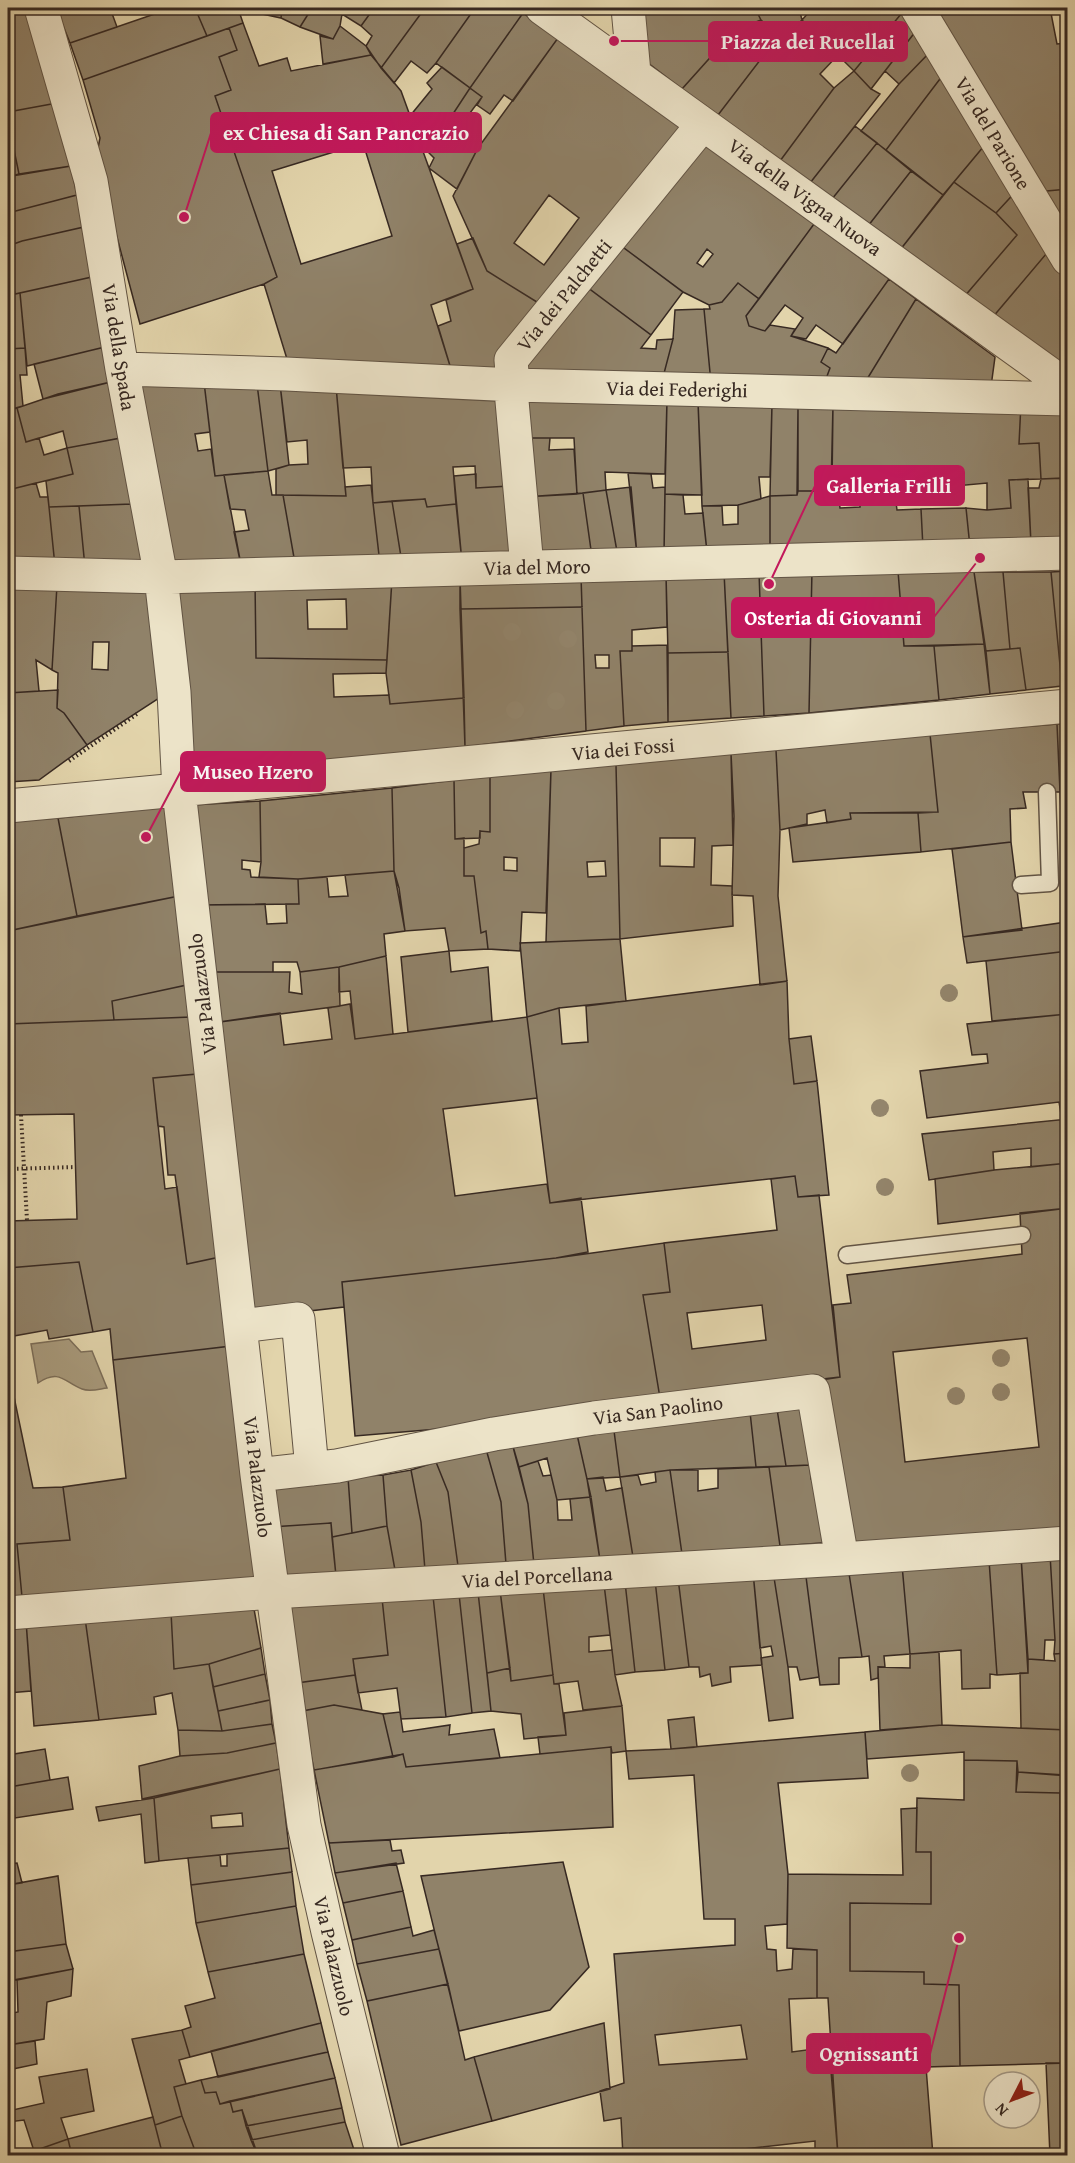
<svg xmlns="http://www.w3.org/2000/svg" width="1075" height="2163" font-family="'Gentium Book Plus',serif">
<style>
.water{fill:#a89a7c;stroke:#7b6d58;stroke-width:1.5}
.building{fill:#908269;stroke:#372922;stroke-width:1.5;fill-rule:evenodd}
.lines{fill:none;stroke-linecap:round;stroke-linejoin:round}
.lane-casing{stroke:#625444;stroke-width:19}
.street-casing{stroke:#625444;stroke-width:35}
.path{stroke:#372922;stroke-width:4;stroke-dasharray:1.5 3;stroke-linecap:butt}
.lane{stroke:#ece3c8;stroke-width:16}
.street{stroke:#ece3c8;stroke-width:33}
.tree{fill:#93856c}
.labels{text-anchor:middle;stroke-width:4.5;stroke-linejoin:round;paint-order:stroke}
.street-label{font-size:20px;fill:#372922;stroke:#ece3c8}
.leader{fill:none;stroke:#c2185b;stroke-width:2}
.callout-dot{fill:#c2185b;stroke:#ece3c8;stroke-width:2}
.callout{fill:#c2185b;stroke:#c2185b;stroke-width:2}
.callout-label{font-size:21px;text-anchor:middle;font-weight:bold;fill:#fff}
</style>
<rect width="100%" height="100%" fill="#e2d4ab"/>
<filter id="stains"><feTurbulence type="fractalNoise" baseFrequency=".00333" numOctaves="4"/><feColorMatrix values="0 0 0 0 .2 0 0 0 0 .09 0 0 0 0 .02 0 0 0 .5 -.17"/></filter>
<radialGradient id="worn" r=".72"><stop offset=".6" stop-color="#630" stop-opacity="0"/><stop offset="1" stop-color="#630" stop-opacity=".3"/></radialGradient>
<path class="water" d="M69,1339L81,1352L92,1351L107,1388C99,1389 90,1392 82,1389C65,1383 60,1368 38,1383L31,1344Z"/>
<path class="building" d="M8,8H29L57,103L8,112Z
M75,8H110L117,27L70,43L58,13Z
M172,8H195L207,36L83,80L70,43Z
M195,8H238L243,23L207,36Z
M238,8H282L281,18L238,9Z
M282,8H312L300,27L281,18Z
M312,8H374L361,26L342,14L340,26L333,39L300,27Z
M374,8H425L381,68L366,46L372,36L361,26Z
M425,8H475L436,63L427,73L411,61L394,83L381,68Z
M475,8H516L523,13L470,88L436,63Z
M641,8H755L761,20L734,31L682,89L648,63Z
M755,8H799L802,20L782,40L761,20Z
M810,8H906L854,71L802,20L811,10Z
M906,8L919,27L871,89L854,71Z
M925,8H1050L1057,44L1068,43V189L1036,192Z
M523,13L558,38L513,101L504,95L490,114L477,105L482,97L470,88Z
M761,20L772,32L757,47L764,55L718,115L682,89L734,31Z
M802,20L838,55L820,74L834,88L780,161L718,115L764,55Z
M243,23L259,66L287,58L291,71L371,55L401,91L473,289L431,305L451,369L287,359L264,284L277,277L215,96L231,90L219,57L237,50L229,28ZM363,143L392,236L301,264L272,171Z
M340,26L366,46L371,55L323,64L320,36L333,39Z
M919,27L933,49L899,84L885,71Z
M229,28L237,50L219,57L231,90L215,96L277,277L264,284L140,324L96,158L100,138L83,80Z
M558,38L688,132L545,307L487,271L453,196L478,148ZM549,195L579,218L544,265L514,243Z
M933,49L946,71L886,150L861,131L899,84Z
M442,67L470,88L428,152L422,149L410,116L432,89L427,83Z
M854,71L871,89L880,94L810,183L780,161L834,88Z
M946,71L989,140L943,195L886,150Z
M470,88L482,97L458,129L478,148L457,189L429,168L434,158L428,152Z
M57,103L71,166L19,174L13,145H8V112Z
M855,126L877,143L832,199L810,183Z
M698,140L814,224L759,299L738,283L722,302L709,305L683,292L616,242ZM707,249L713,254L703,267L697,263Z
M989,140L1019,188L996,213L954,182Z
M877,143L911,171L868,226L832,199Z
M8,145H13L19,174L8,177Z
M71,166L77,195L8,213V186L13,185L12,176Z
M911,171L943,195L900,250L868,226Z
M954,182L996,213L1017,235L964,297L900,250Z
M1019,188L1052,247L992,318L964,297L1017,235L996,213Z
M1068,189V246L1036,192Z
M77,195L84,227L22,241L8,246V213Z
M814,224L889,279L843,344L816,325L806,339L791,336L803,318L785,305L765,331L749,326L746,316Z
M84,227L92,277L15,294L8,267V246L22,241Z
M473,238L487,271L545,307L490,374L451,369L438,326L451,321L446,300L473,289L457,244Z
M616,242L683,292L651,335L583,284Z
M1052,247L1068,272V374L992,318Z
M8,267L15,294L20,293L25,348L8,349Z
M92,277L105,347L27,366L20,293Z
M889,279L916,299L861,389L823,387L830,368L821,362L828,348L836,353Z
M738,283L759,299L746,316L749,326L765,331L770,325L795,329L791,336L828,348L821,362L830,368L823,387L711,383L704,309H710L709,305L722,302Z
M583,284L651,335L641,348L656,349L657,340L673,339L662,381L517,368Z
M916,299L995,357L990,394L861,389Z
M704,309L711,383L662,381L673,339L675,310Z
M105,347L111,382L43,399L34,364Z
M25,348L27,375H20L23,406L8,410V364L10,365L8,349Z
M111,382L121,438L67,448L63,431L26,442L17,408L58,394Z
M204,382L210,432L195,434L198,451L211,449L215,476L224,475L242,570L166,571L135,383Z
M204,382L257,384L268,471L215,476Z
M257,384H280L289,465L268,471Z
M280,384L336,386L346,496L276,495V469L289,465L308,464L307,440L287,442Z
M336,386L505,390L509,486L476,488L475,466L453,467L456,504L427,507L425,499L373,503L371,467L343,468Z
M521,395L667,400L665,474L605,472L606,490L577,494L574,438H522Z
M667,400L698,402L702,495L665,494Z
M698,402L772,404L770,477H759L761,499L738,505L702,506Z
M1021,403L1019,444L1039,443L1041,479L1009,480L1011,508L987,510V483L901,491L900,484L832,485L833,404Z
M1021,403L1068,406V478L1041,479L1039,443L1019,444Z
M772,404L798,406L797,495L770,496Z
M833,404L831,491H798V406Z
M17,408L26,442L39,438L44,455L67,448L73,474L8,490V410Z
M121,438L132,504L49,507L46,481L73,474L67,448Z
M522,438H550L549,450L574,449L577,494L524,497Z
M268,471L272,495H283L296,569L242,570L234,532L249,530L245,510L230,509L224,475Z
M628,473L651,474L653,488L665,487L664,554L637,555Z
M476,474V488L509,486L519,562H462L454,476Z
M1062,478L1064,488H1068V542L1031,544L1028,488H1039L1041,479Z
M1028,479L1031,544L970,547L966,508L987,510L1011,508L1009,480Z
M36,483L40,497H48L55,566L8,564V490Z
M371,485L380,564L296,569L283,495L346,496L345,487Z
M631,487L637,555L618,557L606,490Z
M606,490L618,557H592L583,493Z
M798,491H838L840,508L860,507V497L895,495L897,510L921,509L923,548L770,550V496L797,495Z
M583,493L592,557L533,561L524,497Z
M665,494L683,495L685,514L703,513L707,552L664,554Z
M770,496V550L707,552L702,506H722L723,525L738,524V505Z
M425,499L427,507L456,504L462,562L402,563L392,501Z
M392,501L402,563L380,564L373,503Z
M132,504L145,569L85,567L79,506Z
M79,506L85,567L55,566L49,507Z
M966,508L970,547L923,548L921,509Z
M812,570L898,571L904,646H934L939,700L809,713Z
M812,570L809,713L764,716L759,572Z
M898,571L974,572L984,644L904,646Z
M1068,571V686H1062L1051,572Z
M724,572L728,652L668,653L666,574Z
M724,572H759L764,716L731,718Z
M974,572H1003L1010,649L986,651Z
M1003,572H1051L1062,686L1026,690L1020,648L1010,649Z
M666,574L667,627L632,630V651H620L624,726L586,731L581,576ZM595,655H609V668H596Z
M581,576L582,607L460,609V578Z
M460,578L464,698L390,704L386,673L392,579Z
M392,579L387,660L256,658L255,581ZM346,599L347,629H308L307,600Z
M255,581L256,658L387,660L386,673L333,674L334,697L389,695L390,704L464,698L465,747L186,774L172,582Z
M8,583L57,585L52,670L36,660L39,691L8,693L9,616H8Z
M57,585L154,589L167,693L87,745L64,713L57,708L58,673L52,670ZM93,642H109L108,670L92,669Z
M582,607L586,731L465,747L460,609Z
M984,644L990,694L939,700L934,646Z
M667,645L668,722L624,726L620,651H632V646Z
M1020,648L1026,690L990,694L986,651Z
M728,652L731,718L668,722V653Z
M58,690L57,708L64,713L87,745L39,780L8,782V693Z
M1068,723V951L967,963L963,937L1066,922L1057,724Z
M1057,724L1060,792H1023L1026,808L1010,809L1011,842L921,852L918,813L938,812L930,734Z
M930,734L938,812L850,813L851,819L827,823L825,810L807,814V824L780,830L776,750Z
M776,750L780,830L778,896L787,981L760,985L753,896L732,895L734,816L731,753Z
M731,753L733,845L712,846L711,885L732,886L733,926L620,939L616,765ZM660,838H695L694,867L660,866Z
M616,765L620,939L546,942L551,769ZM605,861L606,876L588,877L587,862Z
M551,769L546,913L522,912L520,951L488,949L486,931L481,933L474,876H464V848L479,844L480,831L490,832V776ZM504,857L517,858V871L504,870Z
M490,776V832L480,831V838L455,839L454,780Z
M454,780L455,839L464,838V876H474L481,933L486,931L488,949L449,951L445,928L405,931L399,888L394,871L392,788Z
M392,788L394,871L298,879L259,877L261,862L260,801Z
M260,801L261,862L242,860V869L250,870L251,877L298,879L299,904L200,905L191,805Z
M171,806L179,896L77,916L58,818Z
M850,813H918L921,852L793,862L789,828L851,819Z
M58,818L77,916L8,931V821Z
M1011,842L1022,930L963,937L952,849Z
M394,871L405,931L384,934L386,956L339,967L300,972L297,962H273V972H206L200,905L265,904L267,924L287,923L286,904H299L298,879L327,877L329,897L348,896L345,875Z
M179,896L187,985L112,1001L114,1020L8,1024V931Z
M620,939L626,1001L559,1008L527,1017L520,943Z
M449,951L451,972L488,967L492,1021L408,1032L401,957Z
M1068,951V1014L992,1021L986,961Z
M386,956L393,1034L355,1039L350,991L339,992V967Z
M339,967L340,1006L213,1023L206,972H290L289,992L302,994L300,972Z
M787,981L789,1039L794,1084L817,1081L829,1195L798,1197L795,1176L550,1203L527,1017L559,1008L562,1044L588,1042L586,1006Z
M187,985L191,1017L114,1020L112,1001Z
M350,1004L355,1039L527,1017L537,1098L443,1109L455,1196L547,1184L550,1203L581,1198L588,1252L556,1258L342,1282L344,1307L247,1318L213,1023L280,1013L284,1045L332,1039L328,1008Z
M1068,1014V1119L1062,1120L1059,1102L927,1118L920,1071L988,1063L987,1054L972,1055L967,1024Z
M191,1017L197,1074L153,1078L165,1189L177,1187L187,1264L220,1257L231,1346L113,1360L110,1329L93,1332L79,1262L8,1268V1221L77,1219L74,1114L8,1115V1024Z
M811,1036L817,1081L794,1084L789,1039Z
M197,1074L220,1257L187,1264L175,1175H168L164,1127L158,1126L153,1078Z
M1068,1119V1163L1031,1167V1148L993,1152L994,1170L929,1180L922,1134Z
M1068,1163V1208L938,1224L935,1179L994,1170Z
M795,1176L798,1197L819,1195L840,1377L660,1398L643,1295L670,1292L664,1243L777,1230L771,1179ZM762,1305L766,1340L692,1349L687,1313Z
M1068,1208V1533L840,1543L814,1381L840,1377L833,1305L851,1303L847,1275L1022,1254L1020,1213ZM1027,1338L1039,1447L905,1462L893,1352Z
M664,1243L670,1292L643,1295L660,1398L486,1425L355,1436L342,1282L556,1258Z
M79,1262L93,1332L49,1339L47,1330L8,1337V1268Z
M231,1346L259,1583L22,1597L17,1544L70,1540L63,1487L126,1478L113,1360Z
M8,1368L33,1488L63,1487L70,1540L17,1544L22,1597L8,1602Z
M813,1405L810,1465L786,1466L777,1409Z
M777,1409L786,1466L756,1467L750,1412Z
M750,1412L756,1467L670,1470L620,1477L613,1423Z
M613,1423L620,1477L587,1479L576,1430Z
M576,1430L591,1497L557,1500L547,1458L519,1467L512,1443Z
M512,1443L528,1504L534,1565L506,1564L501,1502L486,1449Z
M486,1449L501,1502L506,1564L458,1566L448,1492L436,1462Z
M538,1461L543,1476L551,1475L557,1500L558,1520H572L570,1499L591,1497L600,1560L534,1565L528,1504L519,1467Z
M436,1462L448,1492L458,1566L425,1570L421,1522L411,1470Z
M810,1465L811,1479L824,1478L835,1542L780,1546L769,1467Z
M769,1467L780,1546L682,1554L670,1470H698V1491L718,1488V1469Z
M411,1470L421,1522L425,1570H395L387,1526L383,1475Z
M670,1470L682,1554L633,1557L620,1477L638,1475L641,1485L656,1482L655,1472Z
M383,1475L387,1526L352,1533L348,1477Z
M348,1477L352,1533L332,1537L331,1523L271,1527L266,1483Z
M603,1477L606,1491L622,1488L633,1557L600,1560L587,1479Z
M331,1523L336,1576L282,1580L271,1527Z
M387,1526L395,1570L336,1576L332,1537Z
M1068,1553V1653L1054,1654L1055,1640L1050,1554Z
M1050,1554L1055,1640H1045L1044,1660L1028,1659L1021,1556Z
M1021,1556L1028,1673L997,1675L989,1560Z
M989,1560L997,1675L990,1674V1688L962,1689L961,1650L910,1654L902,1565Z
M902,1565L910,1654L884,1656L885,1667H878V1678L871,1680L869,1656L862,1657L848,1567Z
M848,1567L862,1657L839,1658V1684L820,1685L805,1569Z
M805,1569L819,1677L800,1680L797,1667H788L773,1571Z
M773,1571L788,1667L793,1718L769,1721L761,1658L773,1656L771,1646L760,1648L753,1572Z
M753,1572L762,1665L730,1667L731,1682L712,1686L710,1674L700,1677L699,1667H689L678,1578Z
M678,1578L689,1667L665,1670L655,1580Z
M655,1580L665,1670L635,1672L625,1582Z
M625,1582L635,1672L615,1675L604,1584Z
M604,1584L610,1635L589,1637V1652L612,1650L615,1675L622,1706L583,1710L578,1681L554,1684L543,1588Z
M543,1588L553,1675L511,1681L500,1590Z
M500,1590L510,1668L487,1673L478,1592Z
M478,1592L491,1711L472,1713L459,1594Z
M459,1594L472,1713L446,1717L433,1596Z
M433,1596L446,1717L401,1719L397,1688L358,1693L353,1659L388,1655L382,1598Z
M382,1598L388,1655L353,1659L355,1675L297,1683L286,1604Z
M254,1609L261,1648L209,1664L174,1669L171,1612Z
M171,1612L174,1669L209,1664L222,1731L178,1730L172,1693L154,1697L156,1714L99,1720L85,1618Z
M85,1618L99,1720L34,1726L26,1621Z
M26,1621L31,1691L8,1693V1622Z
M261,1648L265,1674L213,1687L209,1664Z
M939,1652L942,1725L880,1730L878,1667L910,1668V1654Z
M1068,1653V1730L1021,1728L1020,1673H1028V1659L1055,1661L1054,1654Z
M510,1668L511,1681L553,1675L554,1684H559L566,1735L524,1739L521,1714L491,1711L487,1673Z
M265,1674L270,1700L218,1711L213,1687Z
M355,1675L362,1710L334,1705L302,1711L297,1683Z
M270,1700L272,1724L222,1731L218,1711Z
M334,1705L383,1714L393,1757L314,1770L302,1711Z
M622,1706L626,1751L612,1753L611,1747L540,1754L538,1737L566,1735L564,1713Z
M400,1712L403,1732L450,1725L449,1735L494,1729L500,1758L406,1767L403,1754L393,1757L383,1714Z
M694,1717L697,1747L671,1749L668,1720Z
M272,1724L276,1743L227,1753L180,1756L178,1730L222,1731Z
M942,1725L1068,1730V1776L1018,1772L1017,1761L964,1760V1752L867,1759L865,1732Z
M865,1732L868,1778L778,1783L788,1874L787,1924L765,1926L767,1949L776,1950L777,1971L792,1969L793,1949L817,1950V1998L789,1999L792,2052L829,2047L838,2156H815V2141L726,2151V2156H623L621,2118L604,2121L600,2091L624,2083L614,1954L735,1945V1919H704L694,1775L629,1779L626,1751L671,1749ZM741,2025L747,2059L659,2065L655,2035Z
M276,1743L280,1769L142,1799L139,1766L180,1756L227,1753Z
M611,1747L613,1827L329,1843L314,1770L403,1754L406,1767Z
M45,1749L50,1780L9,1787L8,1755Z
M964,1760L1017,1761L1016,1792L1060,1793V1859H1068V2063L960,2066L959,1985L924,1984V1972L850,1971V1903L931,1904V1852H916L917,1798L964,1800Z
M280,1769L289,1848L159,1861L154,1798ZM242,1813L243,1826L212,1828L211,1816Z
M1018,1772L1064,1775L1060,1793L1016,1792Z
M68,1777L73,1809L15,1818L9,1787Z
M154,1798L159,1861L145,1863L141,1814L99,1821L96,1807Z
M917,1808L916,1852H931V1904L850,1903V1971L924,1972V1984L959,1985L960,2066L926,2067L933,2156H838L828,1998H817V1950L787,1948L788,1874L903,1875L901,1809Z
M390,1840L392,1851L401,1850L404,1863L335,1873L329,1843Z
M289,1848L292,1872L191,1885L188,1858L220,1855L221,1866H227V1854Z
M563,1862L589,1967L550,2010L459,2031L421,1876Z
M17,1863L22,1883L8,1885V1864Z
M396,1863L403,1891L343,1903L335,1873Z
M292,1872L296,1906L196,1923L191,1885Z
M58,1876L66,1944L8,1952V1885Z
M403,1891L411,1927L352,1940L343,1903Z
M296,1906L304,1954L208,1972L196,1923Z
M411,1927L413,1936L434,1930L439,1949L357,1964L352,1940Z
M66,1944L73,1969L8,1981V1952Z
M439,1949L448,1984L367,2001L357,1964Z
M304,1954L321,2023L190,2057L182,2030L191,2027L185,2006L215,1998L208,1972Z
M73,1969L71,1996L47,2002L44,2039L8,2045V2014L18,2012L17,1980Z
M448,1984L465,2060L474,2057L492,2121L401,2145L367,2001Z
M321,2023L328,2052L218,2077L211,2051Z
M604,2023L610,2089L492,2121L474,2057Z
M182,2030L190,2057L179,2060L186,2084L174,2087L182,2116L155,2125L132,2039Z
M35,2041L37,2064L8,2070V2045Z
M328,2052L335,2078L220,2104L216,2092L205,2093L201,2080Z
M1046,2063H1068V2156H1050Z
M87,2069L94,2111L61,2118L68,2139L34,2151L24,2120L8,2122V2111L44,2103L39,2077Z
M335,2078L342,2108L246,2126L242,2110L233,2112L230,2101Z
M201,2080L205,2093L216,2092L220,2104L230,2101L233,2112L242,2110L257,2153L242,2156H197L182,2116L174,2087Z
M342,2108L345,2122L251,2140L246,2126Z
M182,2116L197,2156H163L155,2125Z
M153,2117L163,2156H72L68,2139Z
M8,2122L13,2152L34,2151L68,2139L72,2156H8Z
M345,2122L356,2156H258L251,2140Z"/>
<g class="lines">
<defs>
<path id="lane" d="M1021,885L1050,883L1047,792
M847,1255L1022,1235"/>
<path id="street" d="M41,8L91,181L122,369L161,577L174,692L179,791L257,1475L304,1825L328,1932L383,2156
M542,8L1068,387
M628,8L634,73
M917,8L1068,259
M122,369L286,374L513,385L1068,399
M527,567L511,390L513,385L511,360L703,124
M8,573L161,577L1068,553
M8,806L1068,706
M240,1326L298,1319L312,1469
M257,1475L337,1466L494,1434L594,1418L813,1391L842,1559
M8,1613L272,1592L842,1559L1068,1543"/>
</defs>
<use href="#lane" class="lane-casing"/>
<use href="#street" class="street-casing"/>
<path class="path" d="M69,761L137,714
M21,1115L27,1220
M8,1169L76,1167"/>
<use href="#lane" class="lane"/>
<use href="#street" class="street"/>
</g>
<g class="tree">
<circle cx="512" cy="632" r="9"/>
<circle cx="568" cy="639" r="9"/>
<circle cx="556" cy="701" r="9"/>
<circle cx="515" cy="710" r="9"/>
<circle cx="949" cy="993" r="9"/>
<circle cx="880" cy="1108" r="9"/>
<circle cx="885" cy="1187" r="9"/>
<circle cx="1001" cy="1358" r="9"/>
<circle cx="1001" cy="1392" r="9"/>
<circle cx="956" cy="1396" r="9"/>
<circle cx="910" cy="1773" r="9"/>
</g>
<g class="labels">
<g class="street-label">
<text transform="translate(993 133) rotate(59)" y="7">Via del Parione</text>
<text transform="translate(805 197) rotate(36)" y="7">Via della Vigna Nuova</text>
<text transform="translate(564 295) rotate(-51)" y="7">Via dei Palchetti</text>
<text transform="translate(119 347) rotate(81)" y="7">Via della Spada</text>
<text transform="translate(677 389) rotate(1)" y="7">Via dei Federighi</text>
<text transform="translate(537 567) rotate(-1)" y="7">Via del Moro</text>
<text transform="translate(623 749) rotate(-5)" y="7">Via dei Fossi</text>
<text transform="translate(202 994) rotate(-97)" y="7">Via Palazzuolo</text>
<text transform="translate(658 1410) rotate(-7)" y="7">Via San Paolino</text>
<text transform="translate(258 1477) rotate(83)" y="7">Via Palazzuolo</text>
<text transform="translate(537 1577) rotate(-3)" y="7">Via del Porcellana</text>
<text transform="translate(334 1956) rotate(77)" y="7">Via Palazzuolo</text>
</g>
</g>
<path class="leader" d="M614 41L709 41M184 217L211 133M769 584L815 486M980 558L934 617M146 837L181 771M959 1938L930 2054"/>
<g class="callout-dot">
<circle cx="614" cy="41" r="6"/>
<circle cx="184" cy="217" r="6"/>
<circle cx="769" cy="584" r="6"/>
<circle cx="980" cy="558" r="6"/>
<circle cx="146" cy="837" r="6"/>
<circle cx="959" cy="1938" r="6"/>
</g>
<g class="callout">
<rect x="709" y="22" width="198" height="39" rx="6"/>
<rect x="211" y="113" width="270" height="39" rx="6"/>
<rect x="815" y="466" width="149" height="39" rx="6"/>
<rect x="732" y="598" width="202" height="39" rx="6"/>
<rect x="181" y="752" width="144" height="39" rx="6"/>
<rect x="807" y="2034" width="123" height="39" rx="6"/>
</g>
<g class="callout-label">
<text x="808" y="49">Piazza dei Rucellai</text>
<text x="346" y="140">ex Chiesa di San Pancrazio</text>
<text x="889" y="493">Galleria Frilli</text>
<text x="833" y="625">Osteria di Giovanni</text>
<text x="253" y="779">Museo Hzero</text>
<text x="869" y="2061">Ognissanti</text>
</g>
<rect width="1075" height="2163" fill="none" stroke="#e2d4ab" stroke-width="30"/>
<rect x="9" y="9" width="1057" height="2145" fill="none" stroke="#372922" stroke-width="3"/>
<rect x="15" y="15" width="1045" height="2133" fill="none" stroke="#372922" stroke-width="1.5"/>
<g transform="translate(1012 2100) rotate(228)"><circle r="28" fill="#ece3c8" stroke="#a49986" stroke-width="1.5"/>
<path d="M0-4.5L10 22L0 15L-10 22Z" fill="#8f2418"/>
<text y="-9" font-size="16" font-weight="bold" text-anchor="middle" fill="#372922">N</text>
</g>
<rect width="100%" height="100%" filter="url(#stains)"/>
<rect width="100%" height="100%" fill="url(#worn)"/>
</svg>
